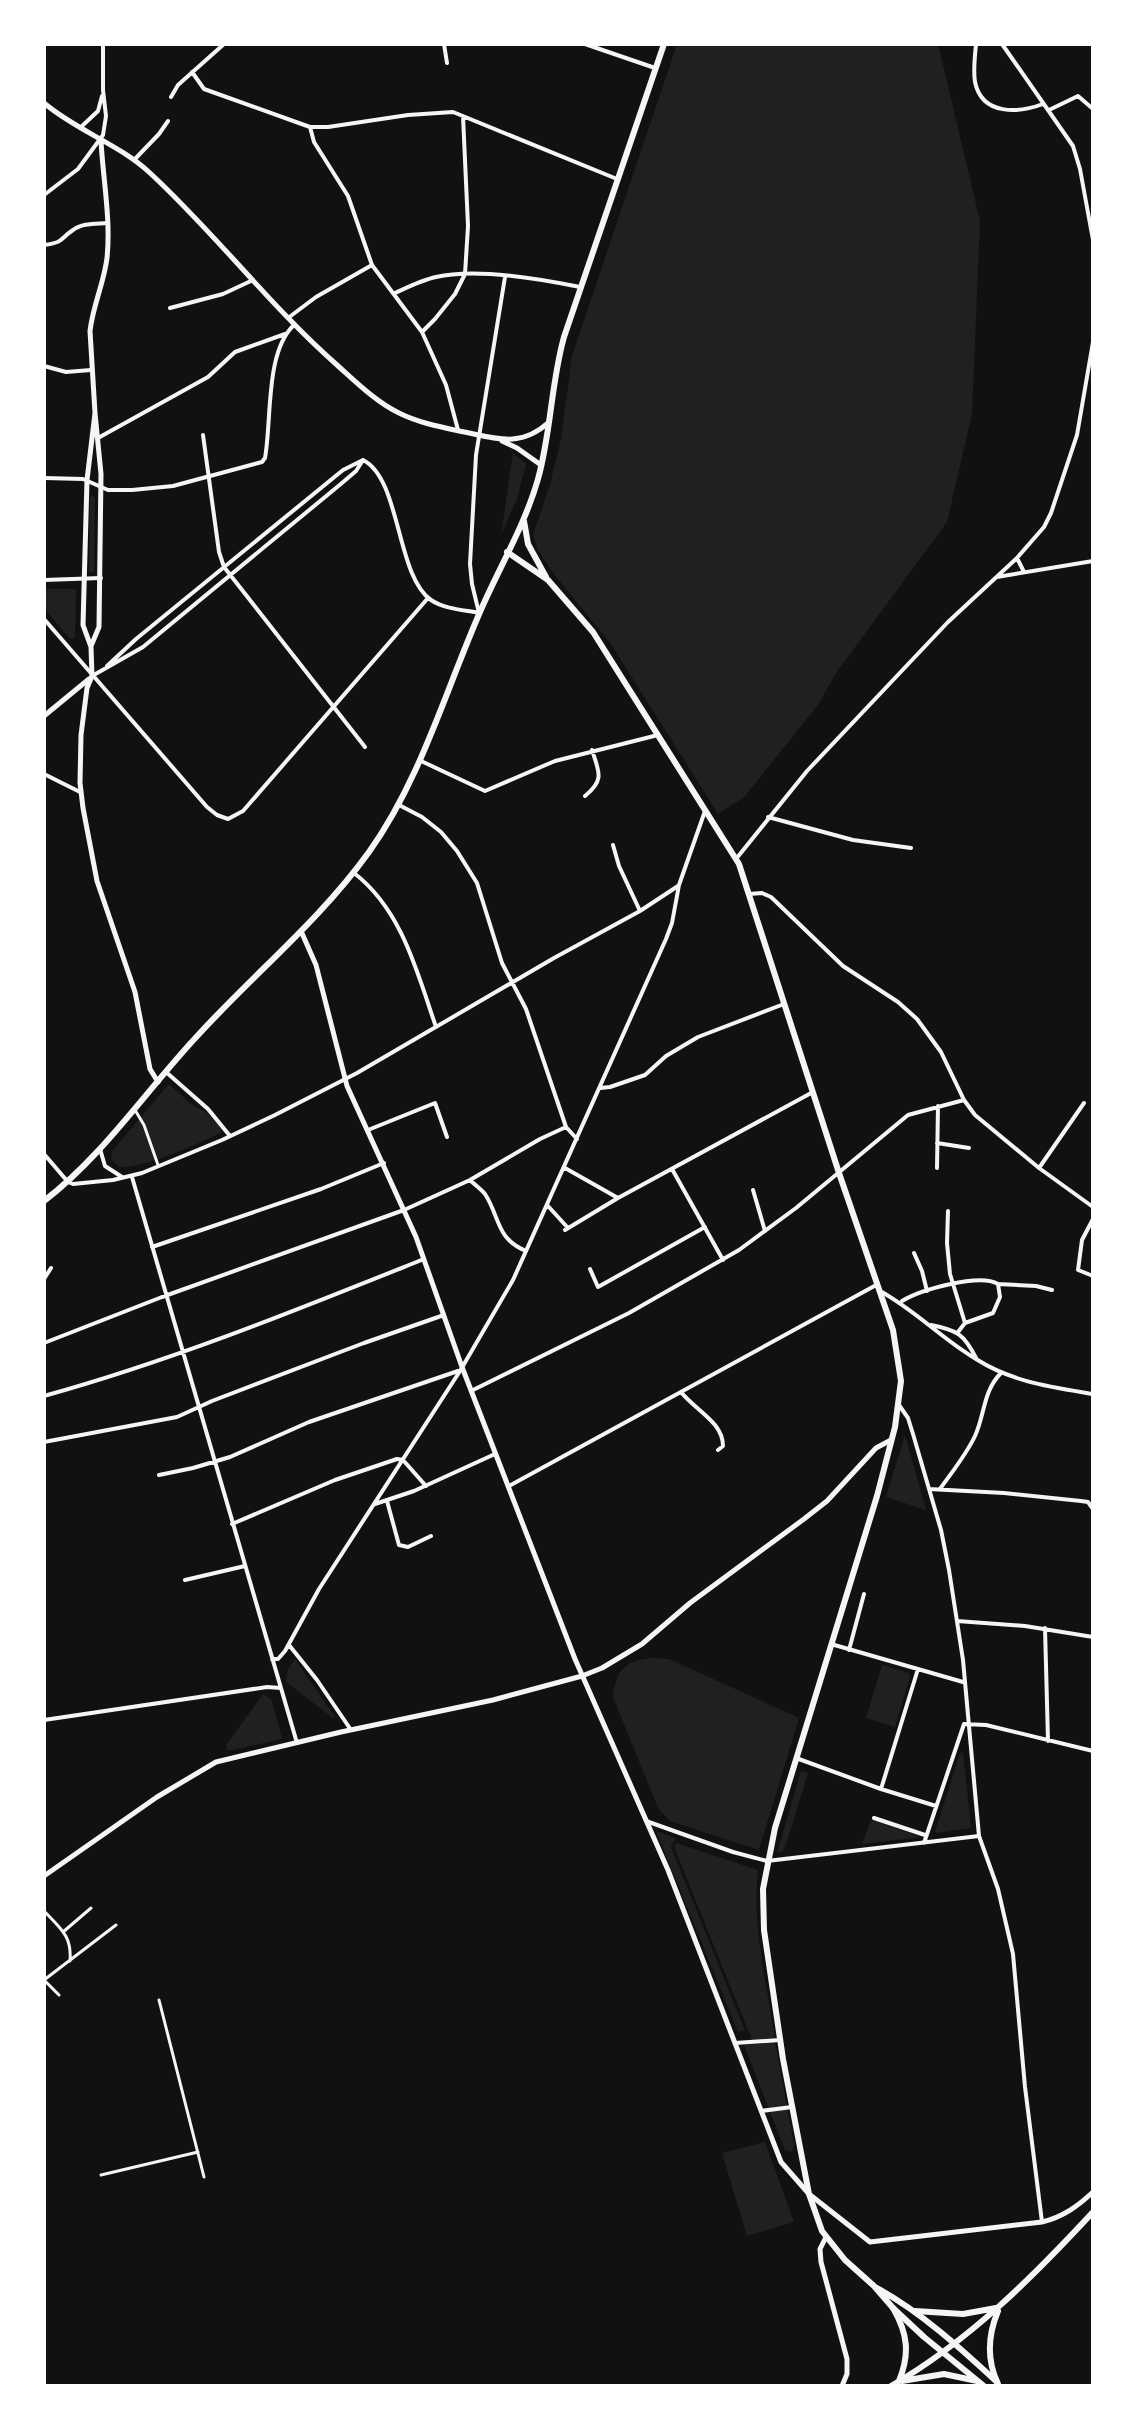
<svg xmlns="http://www.w3.org/2000/svg" width="1137" height="2430" font-family="Manrope,sans-serif">
<style>
.green{fill:#202020}
.lines{fill:none;stroke-linecap:round;stroke-linejoin:round}
.pedestrian{stroke:#f5f5f5;stroke-width:3}
.minor{stroke:#f5f5f5;stroke-width:4}
.tertiary{stroke:#f5f5f5;stroke-width:5}
.secondary{stroke:#f5f5f5;stroke-width:6}
.primary{stroke:#f5f5f5;stroke-width:6}
</style>
<rect width="100%" height="100%" fill="#111"/>
<path class="green" d="M677,44H938L980,221L972,414L947,522L836,673L818,705L744,797L718,814L611,644L553,573L538,550L533,535L550,484L561,439L572,356Z
M513,453L526,464L517,499L501,535Z
M90,496L95,497L94,572H89Z
M44,589H76L75,636L73,639L69,638L44,608Z
M169,1084L192,1105L206,1112L224,1131C201,1143 143,1169 119,1167L111,1160L112,1151Z
M905,1435L926,1510L886,1497Z
M656,1658L669,1659L799,1718L759,1850L670,1821L658,1808L613,1697C616,1668 627,1659 656,1658Z
M295,1659L335,1717L333,1718L286,1682L288,1669Z
M882,1665L909,1673L910,1677L895,1727L866,1718Z
M263,1694L272,1700L282,1739L228,1751L226,1745Z
M963,1752L971,1828L938,1833L935,1832L960,1753Z
M801,1771L808,1773L784,1851L777,1853Z
M871,1820L922,1837L862,1844Z
M656,1831L675,1838L671,1847L745,2030L738,2032Z
M676,1843L758,1870C752,1926 766,1982 775,2038L752,2040L674,1847Z
M775,2042L794,2144L792,2152L785,2150L744,2045Z
M765,2142L794,2222L747,2236L722,2153Z"/>
<g class="lines">
<path class="pedestrian" d="M135,1110L144,1125L158,1165
M44,1911C61,1929 72,1936 70,1961
M63,1932L91,1908
M59,1995L44,1980L116,1925
M159,2000L204,2177
M101,2175L198,2152"/>
<path class="minor" d="M444,44L447,63
M585,44L655,68
M976,44C975,56 973,70 975,82C982,116 1019,113 1043,104
M1002,44L1073,146L1080,169L1093,240
M192,72L204,89L310,127H328L408,115L453,112L617,179
M171,97L178,85L224,44
M1049,110L1078,96L1093,109
M81,127L98,111L102,96
M134,160L159,134L168,121
M44,195L78,169L103,135L106,116L103,90V44
M44,245C65,242 58,240 73,230C82,223 96,224 107,223
M372,265L422,332
M395,293C408,287 422,280 436,277C474,268 541,279 580,287
M170,308L223,294L253,280
M288,318L316,297L372,265L348,196L314,142L310,127
M44,366L66,372L91,370
M458,430L446,385L422,332L435,319L455,294L465,274L468,226L463,116
M203,435L219,552L224,567L365,747
M98,438L208,377L235,352L285,334
M363,460C401,479 396,576 431,600C444,609 464,610 479,613L472,584L470,564L476,455L505,277
M44,478L83,479L108,490H132L173,486L262,462L265,458C272,419 265,352 294,325
M1017,558L1024,572
M997,577L1093,561
M44,580L101,578
M44,619L207,807L217,815L228,819L243,811L428,598
M107,666L136,639L343,470L363,460
M92,676L143,647L342,483L356,471L363,460
M421,761L485,791L555,761L658,735
M44,774L80,792
M585,796C605,780 599,772 592,750
M399,805L422,817L441,832L457,851L477,883L502,963L526,1009L566,1127L577,1139
M768,817L853,840L911,848
M613,845L619,866L640,911
M736,859L807,771L948,622L1017,558L1044,527L1051,513L1077,435L1093,342
M354,873C402,910 417,972 436,1027
M749,894L762,893L771,897L843,966L898,1002L917,1019L941,1052L964,1100L975,1115L1039,1168L1093,1207
M166,1072L208,1109L230,1136
M600,1088L610,1087L645,1075L666,1056L698,1037L784,1004
M368,1130L435,1103L447,1137
M937,1143L969,1148
M100,1149L105,1166L122,1177
M44,1154L68,1182L73,1184L113,1180L142,1173L222,1140L275,1115L357,1073L554,958L640,911L678,886
M565,1168L618,1198
M937,1168L938,1106
M1039,1168L1084,1103
M672,1169L723,1260
M132,1177L297,1743
M470,1180C475,1185 481,1189 485,1194C500,1217 496,1239 526,1251
M753,1190L765,1231
M548,1206L568,1228
M948,1211L947,1243L950,1274L965,1323
M1093,1219L1082,1240L1078,1270L1093,1276
M565,1230L618,1198L813,1092
M152,1247L321,1189L384,1163
M914,1253L922,1271L927,1291
M590,1269L598,1287L705,1227
M44,1279L51,1268
M998,1284L1036,1286L1052,1290
M880,1291C915,1310 942,1339 976,1359C1012,1382 1051,1387 1093,1394
M902,1301C920,1290 979,1273 998,1284L1000,1297L993,1313L965,1323L958,1332
M931,1325C957,1330 964,1334 976,1358
M44,1343L162,1297L404,1210L470,1180L540,1139L566,1127
M471,1391L629,1313L739,1250L796,1208L908,1115L964,1100
M681,1392C695,1410 723,1422 723,1446L718,1450
M44,1396C174,1360 299,1309 424,1259
M899,1405L908,1418L913,1434L941,1530L949,1570L963,1660L979,1836L998,1889L1013,1954L1025,2087L1042,2222
M44,1442L177,1417L212,1401L364,1343L444,1315
M159,1475L193,1468L230,1457L309,1422L458,1371
M509,1486L878,1284
M929,1489L1004,1493L1081,1501L1088,1502L1093,1509
M940,1489C952,1472 966,1455 975,1436C985,1414 983,1391 1001,1373
M387,1501L399,1545L408,1547L431,1536
M375,1504L414,1491L495,1454
M232,1524L335,1480L397,1459L403,1460L426,1486
M185,1580L245,1566
M957,1621L1025,1626L1093,1637
M1045,1628L1048,1741
M831,1644L963,1682
M289,1645L317,1680L351,1730
M849,1650L864,1594
M272,1659H278L285,1651L319,1589L460,1371L513,1280L666,939L672,923L679,885L705,811
M44,1720L267,1687L281,1688
M796,1758L881,1789L936,1806
M881,1789L918,1669
M874,1818L925,1835
M646,1821L733,1852L767,1861L979,1836
M924,1843L964,1724L986,1725L1093,1751
M735,2043L780,2040
M761,2111L792,2107"/>
<path class="tertiary" d="M44,103C77,131 119,144 150,173C216,234 270,306 337,365C356,382 376,402 399,413C421,424 446,428 469,433C501,440 523,446 549,422
M95,413L87,480L83,625L91,647L92,676L87,688L81,735L80,783L83,808L97,881L135,992L150,1069L158,1082
M502,441L517,448L541,465
M91,646L99,627L101,474L95,413L90,331C93,305 104,283 107,258C111,220 103,179 101,141
M44,716L89,679
M301,931L316,965L347,1086L416,1237L462,1367L575,1659L668,1870L781,2162L809,2194L870,2242L1042,2222C1063,2217 1078,2206 1093,2192
M44,1876L157,1797L216,1762L341,1732L493,1700L582,1676L602,1668L642,1644L690,1603L804,1519L827,1501L876,1448L891,1440
M826,2237L820,2249L821,2262L847,2359V2374L842,2386"/>
<path class="secondary" d="M524,521L528,544L546,577
M507,552L548,580L593,632L739,864L839,1173L893,1330L901,1381L895,1427L877,1496L775,1828L763,1889L764,1930L783,2059L809,2194L822,2231L845,2260L874,2286L893,2308L924,2337L984,2386
M44,1201C105,1154 147,1089 200,1033C256,972 320,920 369,852C420,781 445,692 480,612C499,568 525,525 538,479C551,433 551,383 564,337L664,44
M877,2288C922,2313 959,2347 997,2382"/>
<path class="primary" d="M893,2308C908,2334 910,2354 899,2381
M915,2311L963,2314L996,2308
M998,2311C988,2335 986,2359 998,2384
M902,2381L944,2374L977,2381
M891,2386C969,2341 1032,2278 1093,2212"/>
</g>
<rect width="1137" height="2430" fill="none" stroke="#ffffff" stroke-width="92"/>
</svg>
